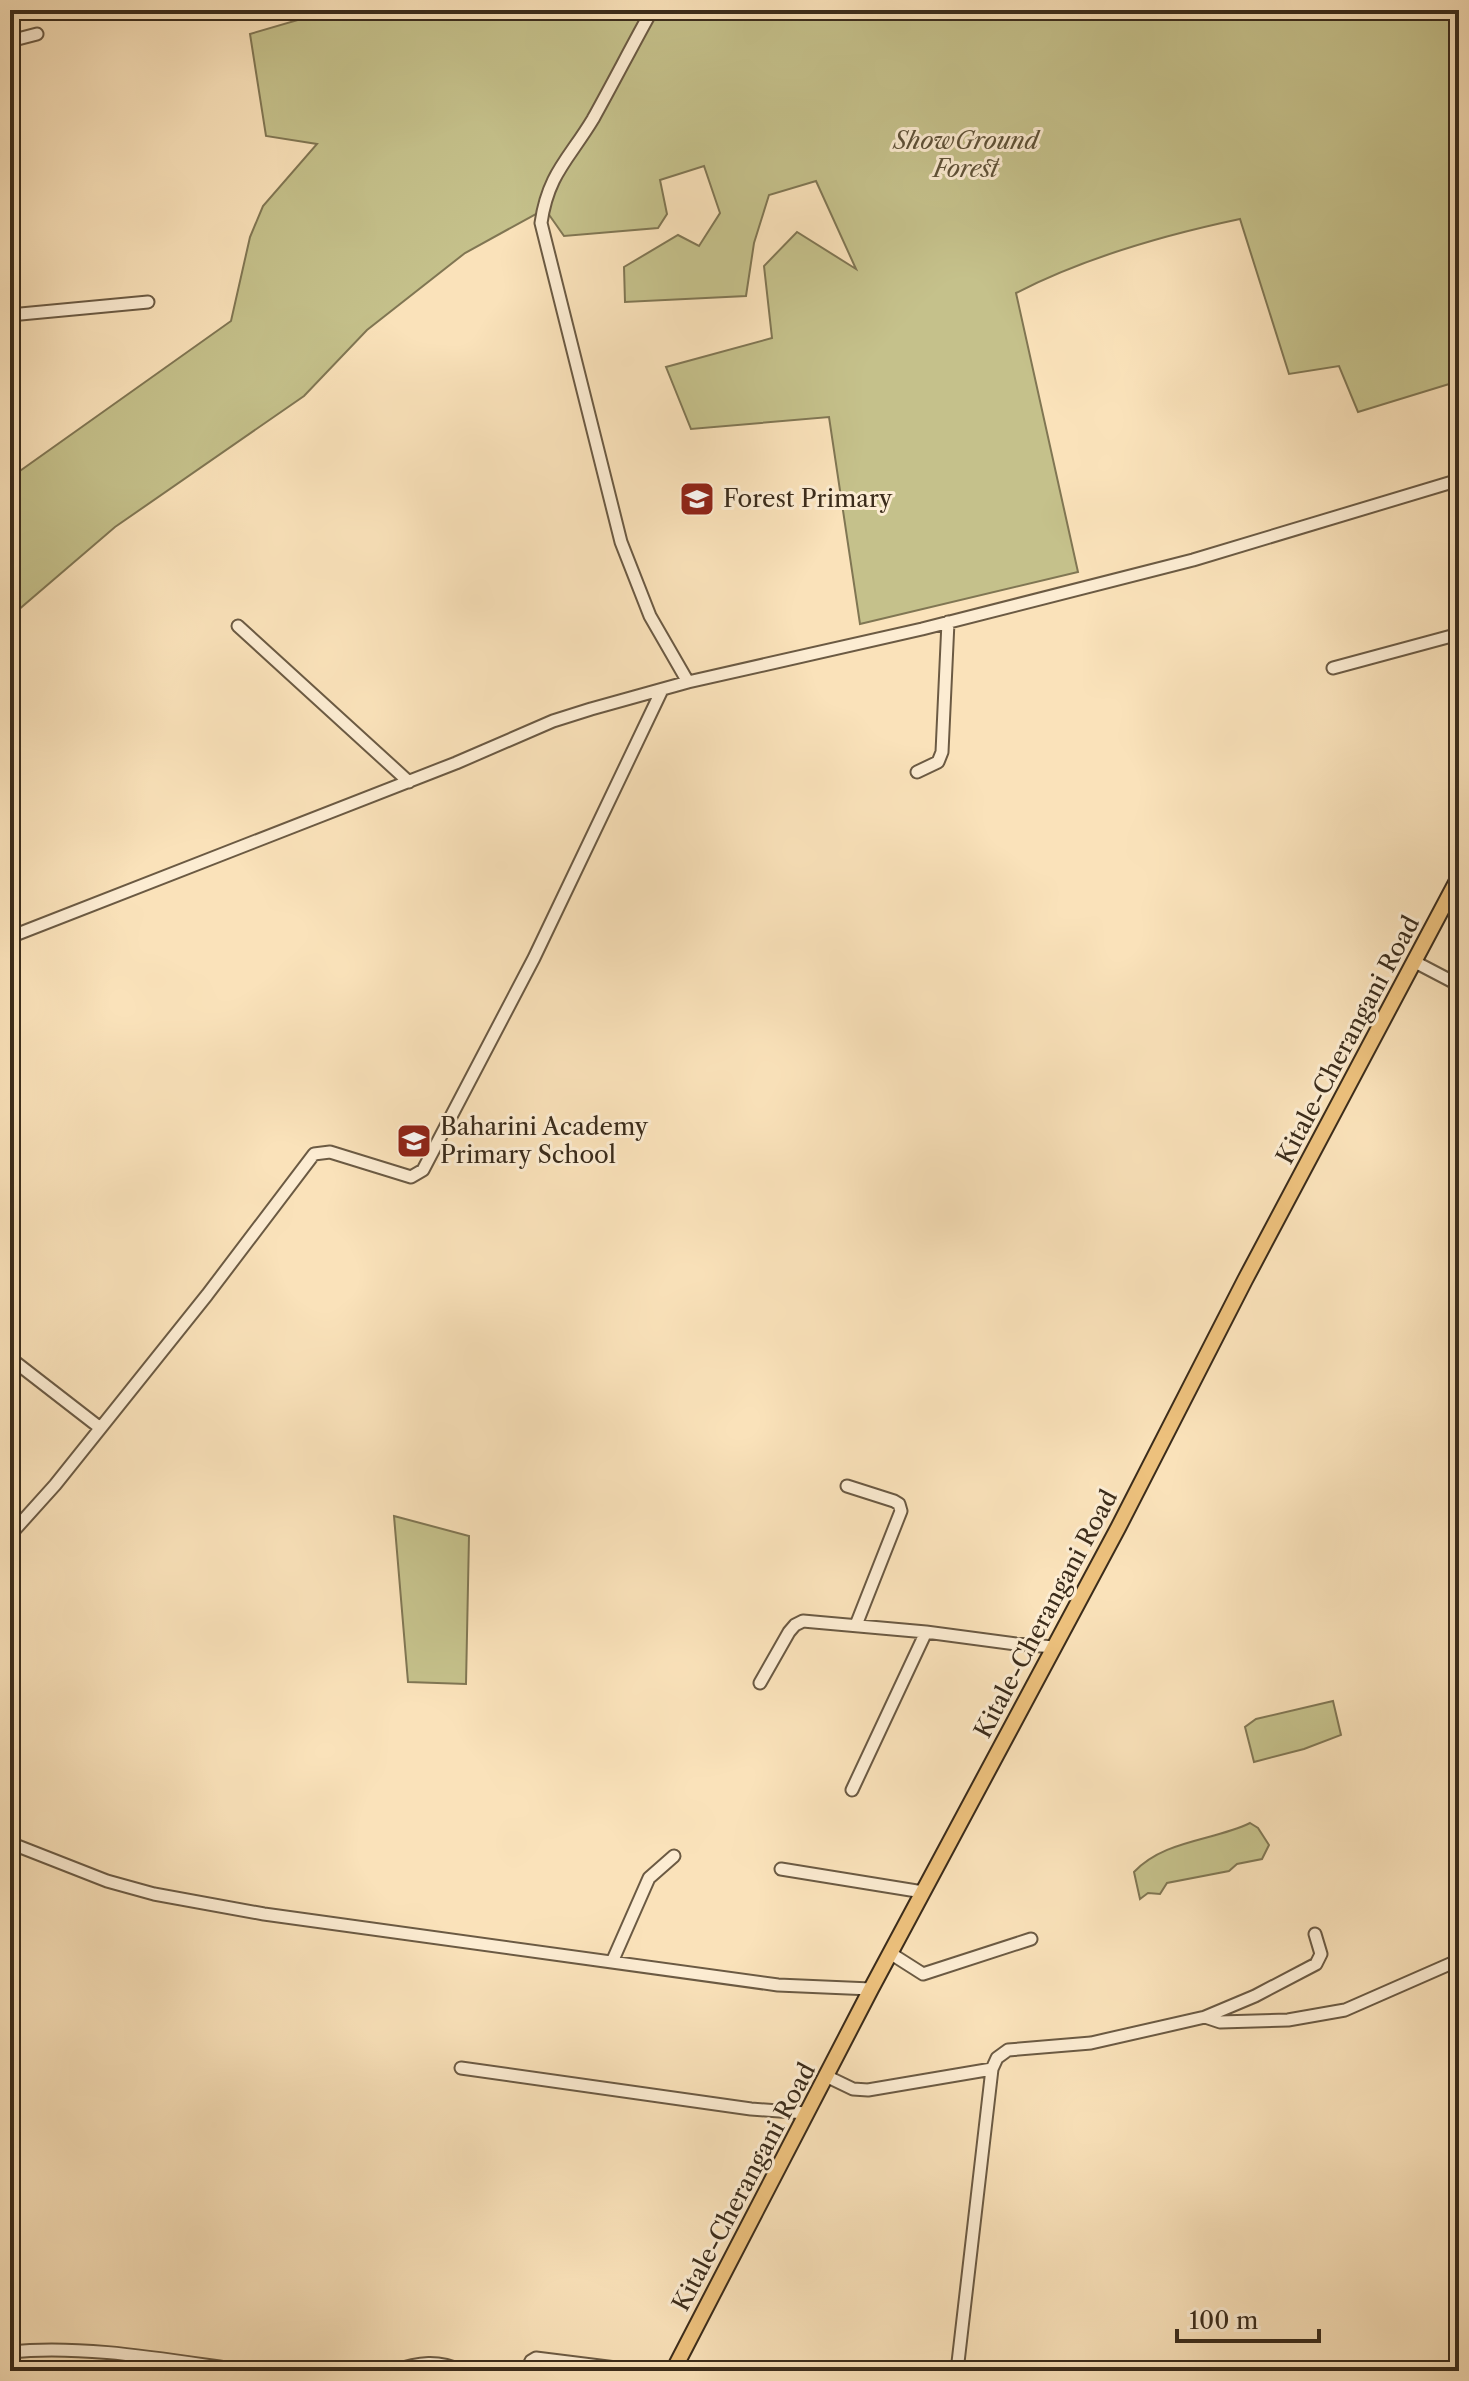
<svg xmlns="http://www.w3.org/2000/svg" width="1469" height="2381" font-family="'Libre Caslon Text',serif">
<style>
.green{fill:#c5c18b;stroke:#807653;stroke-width:2}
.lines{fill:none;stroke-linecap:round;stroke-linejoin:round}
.minor-casing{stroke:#6b5a43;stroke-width:15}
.major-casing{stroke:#3b2c1b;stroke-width:18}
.minor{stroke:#fcecd2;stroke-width:11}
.major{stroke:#edc17d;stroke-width:14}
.labels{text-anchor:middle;stroke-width:6;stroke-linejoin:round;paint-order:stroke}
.park-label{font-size:24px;font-style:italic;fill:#5e5137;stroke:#fcecd2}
.poi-label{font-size:24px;fill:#3b2c1b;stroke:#fcecd2;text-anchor:start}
.street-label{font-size:24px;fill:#3b2c1b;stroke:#fcecd2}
</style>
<rect width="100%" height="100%" fill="#fae2ba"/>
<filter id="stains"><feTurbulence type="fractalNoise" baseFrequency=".0025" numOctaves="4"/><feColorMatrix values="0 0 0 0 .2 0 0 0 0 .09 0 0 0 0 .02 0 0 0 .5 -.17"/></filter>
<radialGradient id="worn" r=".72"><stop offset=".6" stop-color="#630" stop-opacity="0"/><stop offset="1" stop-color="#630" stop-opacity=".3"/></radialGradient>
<path class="green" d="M332,10H1459V381L1358,412L1339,366L1289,374L1240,219C1164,235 1086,257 1016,293L1078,572L860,624L829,417L691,429L666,367L772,338L764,266L797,232L856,269L816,181L769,195L754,243L746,296L625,302L624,267L678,235L699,246L720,213L704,166L660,180L667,214L658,228L564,236L545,209L465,253L367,330L304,396L115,527L10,617V478L231,321L250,237L263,206L317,144L266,136L250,34Z
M394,1516L469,1536L466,1684L408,1682Z
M1333,1701L1341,1735L1304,1749L1254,1762L1245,1727L1256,1719Z
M1250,1823L1258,1828L1269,1845L1262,1859L1237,1864L1229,1871L1167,1883L1160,1894L1148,1893L1140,1899L1134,1872C1164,1840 1213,1841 1250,1823Z"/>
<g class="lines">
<defs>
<path id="minor" d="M652,10C632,46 613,83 593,119C569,159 548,174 541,223L621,542L650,616L688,682
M10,41L37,34
M10,315L148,302
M238,626L409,782
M1333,668L1459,634
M917,772L938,762L942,752L948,622
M10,937L456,763L553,721L591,709L688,682L922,629L1193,560L1459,480
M1415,962L1459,985
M10,1358L99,1427
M847,1486L894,1501L899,1504L901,1511L856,1625
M10,1535L55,1485L207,1295L314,1154L330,1152L411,1177L423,1170L534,958L661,692
M760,1683L789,1632L795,1625L803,1621L926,1632L1016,1644L1054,1647
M852,1790L926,1632
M10,1843L107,1881L154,1894L264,1914L778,1985L871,1989
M781,1869L923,1892
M890,1953L923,1974L1031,1939
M612,1962L649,1878L674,1856
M1205,2017L1220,2022L1288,2020L1345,2010L1459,1960
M461,2068L751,2109L806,2113
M826,2076L853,2089L868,2090L992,2069
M10,2352C85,2344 173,2361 247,2371
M394,2371C418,2362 439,2360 462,2371
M526,2371L531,2361L536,2358L640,2371
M957,2371L992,2069L997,2058L1008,2050L1091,2043L1205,2017L1255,1996L1316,1964L1321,1954L1315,1934"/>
<path id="major" d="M673,2371L871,1989L1118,1528L1245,1280L1459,877"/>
</defs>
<use href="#minor" class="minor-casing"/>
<use href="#major" class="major-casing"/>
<use href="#minor" class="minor"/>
<use href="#major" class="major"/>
</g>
<defs>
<symbol id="school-square" viewBox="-11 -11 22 22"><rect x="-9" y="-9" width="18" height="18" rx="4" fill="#8f2418" stroke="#fcecd2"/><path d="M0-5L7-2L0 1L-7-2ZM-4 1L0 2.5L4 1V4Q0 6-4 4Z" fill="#fff"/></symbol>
</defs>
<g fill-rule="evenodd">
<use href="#school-square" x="677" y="479" width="40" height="40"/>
<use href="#school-square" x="394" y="1121" width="40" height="40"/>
</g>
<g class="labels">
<g class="park-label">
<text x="966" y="149">ShowGround<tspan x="966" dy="28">Forest</tspan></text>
</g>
<g class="poi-label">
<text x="723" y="507">Forest Primary</text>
<text x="440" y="1135">Baharini Academy<tspan x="440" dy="28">Primary School</tspan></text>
</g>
<g class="street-label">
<text transform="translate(1348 1040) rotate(-62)" y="8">Kitale-Cherangani Road</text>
<text transform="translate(1046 1614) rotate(-62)" y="8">Kitale-Cherangani Road</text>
<text transform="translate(744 2187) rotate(-62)" y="8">Kitale-Cherangani Road</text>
</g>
</g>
<rect width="1469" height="2381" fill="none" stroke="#fae2ba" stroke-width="40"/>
<rect x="12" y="12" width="1445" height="2357" fill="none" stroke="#3b2c1b" stroke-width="4"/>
<rect x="20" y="20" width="1429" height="2341" fill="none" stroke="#3b2c1b" stroke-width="2"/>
<path d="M1177 2329v12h142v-12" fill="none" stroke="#3b2c1b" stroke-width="4"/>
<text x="1189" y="2329" font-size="24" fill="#3b2c1b" stroke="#fcecd2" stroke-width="6" paint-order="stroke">100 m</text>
<rect width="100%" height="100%" filter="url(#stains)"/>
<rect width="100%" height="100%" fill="url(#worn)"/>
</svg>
